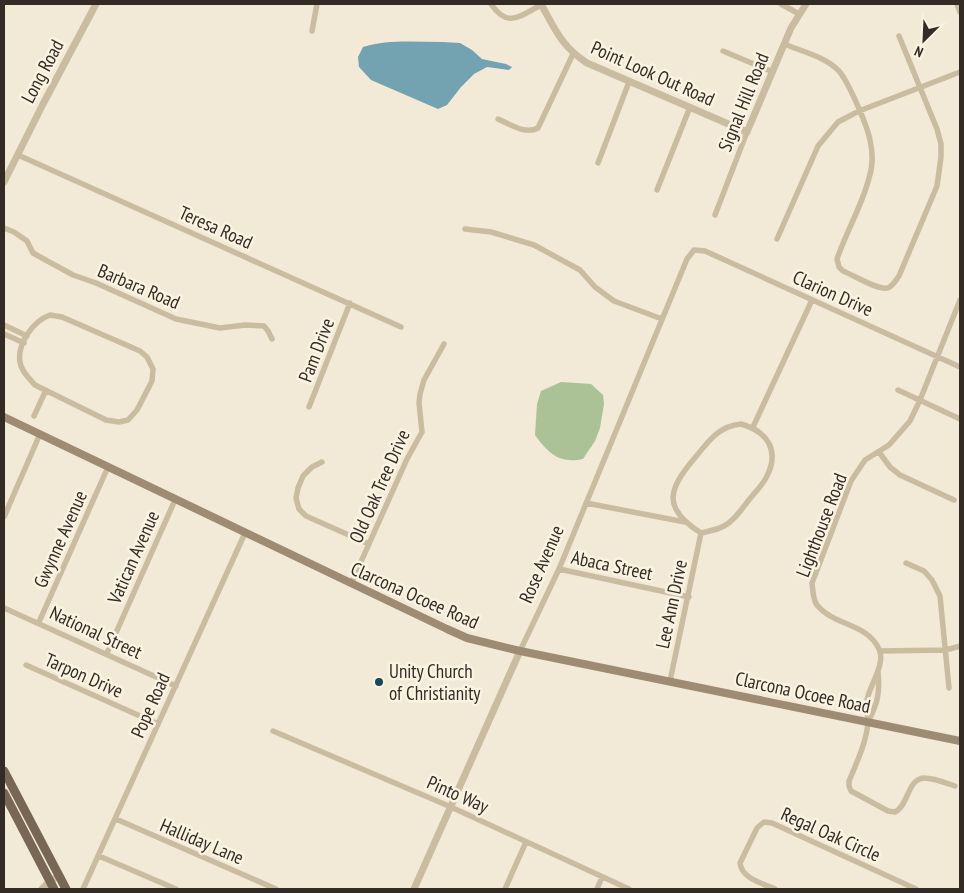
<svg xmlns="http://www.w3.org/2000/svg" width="964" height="893" font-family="'PT Sans Narrow',sans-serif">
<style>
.green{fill:#aac295}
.water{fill:#73a2b1}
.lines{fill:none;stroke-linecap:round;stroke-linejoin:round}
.minor{stroke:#cabca1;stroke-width:5.5}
.tertiary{stroke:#cabca1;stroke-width:7}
.secondary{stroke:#9e8b73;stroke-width:8}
.primary{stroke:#776754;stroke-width:9}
.poi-dot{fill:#184758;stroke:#faf3e2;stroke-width:2}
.labels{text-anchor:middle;stroke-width:5;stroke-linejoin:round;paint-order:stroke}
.street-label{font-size:19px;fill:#342c24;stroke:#faf3e2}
.poi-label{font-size:19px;fill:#342c24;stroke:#faf3e2;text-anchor:start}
</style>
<rect width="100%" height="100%" fill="#f2ead6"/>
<path class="green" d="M561,382L591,384L603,395L604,404L600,428L595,441L583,459C559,464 548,453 535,435L537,404L541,391Z"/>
<path class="water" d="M443,42L460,43L472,50L482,59L506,64L512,67L509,70L487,67L474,74L461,87L447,105L438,109L371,80L359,67L358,57L363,47C388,39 416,42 443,42Z"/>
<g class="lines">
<path class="minor" d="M491,4C508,29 520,16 541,5
M781,4L799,14
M957,4L960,12
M312,31L317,4
M784,44C801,51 826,57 839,71C849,83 867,125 870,140C873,153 873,166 869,178C862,206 846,232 837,259L839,267L843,271C853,275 879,291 888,288C893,286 896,280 899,276L937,186L941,157V144L937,129L899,36
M723,51L773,72
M498,119C510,124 525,135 538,128L573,54
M18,155L401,327
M598,163L629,82
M657,190L690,107
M715,215L747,132
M4,228L14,232L27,241L33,253L73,275L96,283L176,319L220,328L245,325L264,326L268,331L272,339
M465,229L491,232L534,245L580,270L595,287L614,301L662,319
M777,239L818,146L838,122L859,111L960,72
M50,315L62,317L140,351L147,357L153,369L152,381L137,410L128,420L119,422L106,420L35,385C29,378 21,371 20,362C17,344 33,321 50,315Z
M4,325L27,336
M4,334L24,343
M898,390L960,419
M309,407L350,303
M34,416L46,390
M741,424C767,431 780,450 767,476C763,485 754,493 748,501C741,510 734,521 724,526C717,530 709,531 701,533C658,506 671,486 698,454C710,439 720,426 741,424Z
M753,427L812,300
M879,452L890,467L900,475L954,500
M322,462L312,467L303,476L298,488L296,498L299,509L306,516L369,544
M586,503L685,522
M4,517L40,434
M906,563L924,571L932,580L940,596L949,688
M559,569L689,597
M351,584L407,459L422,432L419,403L420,394L424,380L444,344
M4,608L176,686
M39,622L108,467
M520,651L559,569L687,259L694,250L705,251L960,367
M880,651L946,650L960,646
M107,653L175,500
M26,665L158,724
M670,681L701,533
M869,720C878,702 880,692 878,672
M273,731L451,807L629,889
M955,786C946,783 934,778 924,778C907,779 909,805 895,812L888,811L851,791L849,786V781C857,762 866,743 868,723C868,715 866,707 867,700C870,684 886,664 879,649C867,623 834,626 817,605C813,600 813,591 812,583L851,481L865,460L889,445L910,421L920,400L960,300
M116,819L276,889
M99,856L176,889
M83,889L245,533
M505,889L526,842
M597,889L602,877
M775,889C762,883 742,879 740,863L757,828L764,822L772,823L916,889"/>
<path class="tertiary" d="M541,4C555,29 561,46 587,63L747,132L791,28L806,4
M4,182L43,104L96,4
M42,889L50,881L59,876
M414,889L520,651"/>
<path class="secondary" d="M4,417L447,629L467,638L520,651L960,741"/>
<path class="primary" d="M4,771L66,889
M4,793L54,889"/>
</g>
<circle class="poi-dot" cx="379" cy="682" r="5"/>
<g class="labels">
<g class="street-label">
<text transform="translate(42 71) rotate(-62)" y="7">Long Road</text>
<text transform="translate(653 73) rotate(24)" y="7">Point Look Out Road</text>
<text transform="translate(743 102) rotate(-68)" y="7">Signal Hill Road</text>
<text transform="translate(216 227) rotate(24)" y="7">Teresa Road</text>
<text transform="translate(139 286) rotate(23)" y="7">Barbara Road</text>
<text transform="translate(833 293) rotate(24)" y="7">Clarion Drive</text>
<text transform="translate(316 350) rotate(-69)" y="7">Pam Drive</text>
<text transform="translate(379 486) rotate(-66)" y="7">Old Oak Tree Drive</text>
<text transform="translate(821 525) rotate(-69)" y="7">Lighthouse Road</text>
<text transform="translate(60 539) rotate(-66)" y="7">Gwynne Avenue</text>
<text transform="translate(133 557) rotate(-66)" y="7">Vatican Avenue</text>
<text transform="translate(541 564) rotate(-66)" y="7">Rose Avenue</text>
<text transform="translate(612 565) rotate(12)" y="7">Abaca Street</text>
<text transform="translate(415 595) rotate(24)" y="7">Clarcona Ocoee Road</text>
<text transform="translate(671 604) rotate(-78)" y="7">Lee Ann Drive</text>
<text transform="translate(96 632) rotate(25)" y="7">National Street</text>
<text transform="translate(84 675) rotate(24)" y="7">Tarpon Drive</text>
<text transform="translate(803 692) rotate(12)" y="7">Clarcona Ocoee Road</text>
<text transform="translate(150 705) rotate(-66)" y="7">Pope Road</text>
<text transform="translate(458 794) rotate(24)" y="7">Pinto Way</text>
<text transform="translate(831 834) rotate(24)" y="7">Regal Oak Circle</text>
<text transform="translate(202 841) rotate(23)" y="7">Halliday Lane</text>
</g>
<g class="poi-label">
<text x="389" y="678">Unity Church<tspan x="389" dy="22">of Christianity</tspan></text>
</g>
</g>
<rect width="964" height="893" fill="none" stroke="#342c24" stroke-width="10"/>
<g transform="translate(924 40) rotate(204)" stroke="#faf3e2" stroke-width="4" paint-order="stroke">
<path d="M0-4L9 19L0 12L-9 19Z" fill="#342c24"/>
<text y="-8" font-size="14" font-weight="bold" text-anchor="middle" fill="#342c24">N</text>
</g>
</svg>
